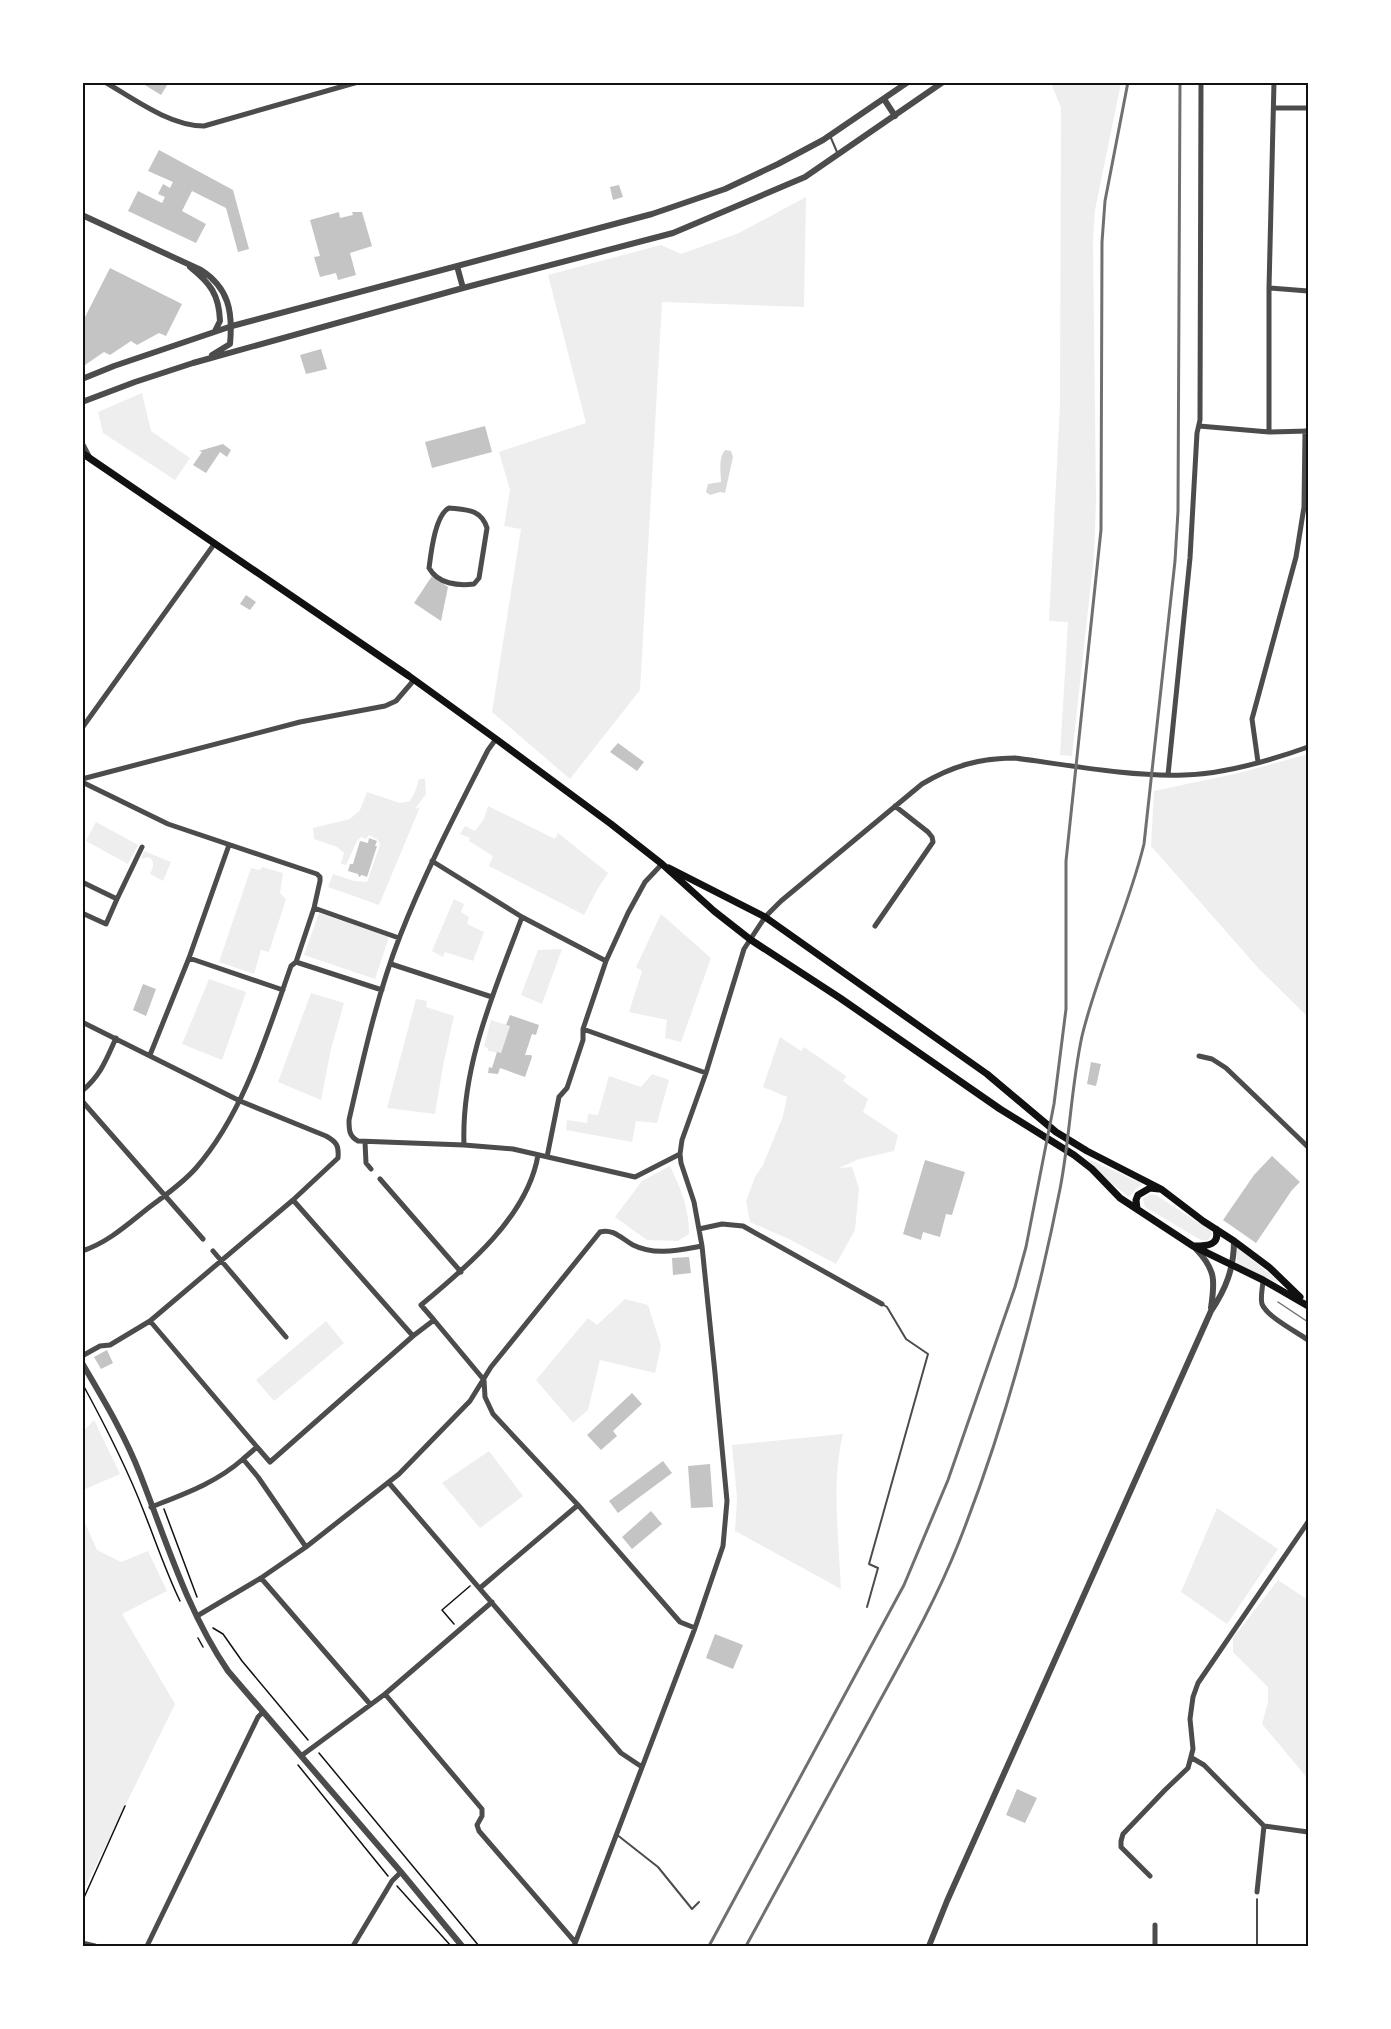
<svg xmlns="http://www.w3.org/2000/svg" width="1391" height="2029" font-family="'Archivo Narrow',sans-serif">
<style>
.green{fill:#eee}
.water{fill:#d9d9d9}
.building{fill:#c4c4c4}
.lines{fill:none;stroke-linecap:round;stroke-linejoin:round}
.path{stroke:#111;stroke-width:1.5}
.service{stroke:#4c4c4c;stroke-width:2}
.minor{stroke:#4c4c4c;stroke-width:5}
.tertiary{stroke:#4c4c4c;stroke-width:6}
.secondary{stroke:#111;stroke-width:7}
.tram{stroke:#707070;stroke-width:1.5}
.rail{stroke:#707070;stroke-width:3}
.neatline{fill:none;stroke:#111;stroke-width:2}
</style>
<rect width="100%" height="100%" fill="#fff"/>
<path class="green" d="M1051,83H1121L1095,210L1093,241L1096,501L1094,555L1072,756L1060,755L1068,622L1049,621L1060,405L1061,108Z
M806,197L804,307L662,302L640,690L570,779L492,712L521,529L504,526L510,490L499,452L586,423L548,275L661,245L681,254L739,233Z
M142,393L151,431L190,458L175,480L103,433L98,412Z
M1308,754V1017L1259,969L1151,846L1154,791L1239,773Z
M419,779H425L426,794L415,809L420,807L379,905L328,887L333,874L354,881L367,882L380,845L378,840L369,835L366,839L361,837L357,841L346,865L341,864L344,853L337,847L314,839L313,828L350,819L360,810L367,792L400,803L410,801L415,792Z
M488,806L555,839L558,833L608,873L597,890L584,915L489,866L493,856L469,841L470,838L460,834L465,826L475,831L484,819Z
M96,822L138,845L128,864L86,841Z
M144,851L171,862L163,881L150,874C153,868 156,861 148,857L141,859Z
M262,867L283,873L280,893L286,899L269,952L261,950L254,974L219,962L251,868L260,870Z
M454,899L464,904L461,912L469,917L467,924L484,932L473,961L445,952L443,957L432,951Z
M319,913L389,937L375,979L304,955Z
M661,914L711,958L681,1042L665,1038L667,1020L629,1012L642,971L636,967Z
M562,949L542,1004L521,995L538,950Z
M209,979L246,992L222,1060L182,1044Z
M311,993L344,1003L331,1049L321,1100L278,1082Z
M416,999L427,1001L426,1007L454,1016L443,1066L435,1114L387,1108Z
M491,1020L510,1026L501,1053L488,1051V1048L484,1047Z
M780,1037L801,1051L804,1047L846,1076L843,1081L868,1099L863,1112L898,1135L894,1151L859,1159L839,1168L852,1167L859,1188L855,1230L836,1264L791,1240L750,1222L746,1201L755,1177L763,1165L783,1116L787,1097L763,1087Z
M652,1074L669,1080L657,1123L636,1121L632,1142L566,1130L567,1120L587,1123L588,1114L598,1115L609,1076L641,1087Z
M1086,1158L1143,1184L1137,1188L1129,1197L1112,1184Z
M670,1166C681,1189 689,1208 689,1234L678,1241L647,1240L615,1217L642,1181Z
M1150,1194L1156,1195L1197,1222L1209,1227L1212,1234L1209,1239L1206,1241L1199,1239L1145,1207L1143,1199Z
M1237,1247L1278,1281V1283L1237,1264Z
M625,1299L648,1305L661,1346L655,1373L600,1360L588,1410L573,1423L536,1380L588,1318L597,1325Z
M326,1321L344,1343L274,1401L256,1380Z
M94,1420L120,1474L83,1490V1432Z
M843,1434C831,1482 839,1539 841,1589L735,1531L737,1498L732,1445Z
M489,1451L523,1496L480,1528L442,1483Z
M1217,1508L1278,1549L1227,1624L1181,1592Z
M82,1516L97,1550L121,1562L148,1551L167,1591L122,1614L175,1704L83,1892Z
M1278,1580L1308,1600V1779L1262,1724L1268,1702V1687L1233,1652V1638Z"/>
<path class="water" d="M725,450L731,451L733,457L725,493L720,492L710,495L706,492L708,484L721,482C721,472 718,458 725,450Z"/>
<path class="building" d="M140,82H169L161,95Z
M159,150L233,190L249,249L238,252L226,208L192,191L182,211L206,224L196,243L128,211L138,191L162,203L165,197L158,194L163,184L170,188L173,182L148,171Z
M619,185L623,197L613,200L610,187Z
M339,212L340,218L353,215L352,212H362L372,246L350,253L356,275L338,280L336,273L320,277L314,257L320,256L310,220Z
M110,268L182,304L166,336L159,333L137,345L131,341L110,355L104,352L82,367V323Z
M321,349L327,369L306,374L300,355Z
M485,426L492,452L432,468L425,442Z
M223,444L231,450L227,457L220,452L206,473L193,465L202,452L199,451Z
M432,576L448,587L441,621L414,603Z
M246,595L256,602L250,610L240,604Z
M618,743L644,762L637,771L610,752Z
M369,838L377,841L375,846H377L367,877L362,875L359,877L358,874L348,871L350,864H353L360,841L368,843Z
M143,984L156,989L146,1016L133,1010Z
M510,1015L539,1025L536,1035L532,1034L525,1055H531L532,1057L525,1077L500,1068L498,1074L488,1073L489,1067L492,1068L497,1052L501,1053L510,1026L506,1025Z
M1091,1062L1101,1064L1096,1086L1087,1084Z
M1272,1156L1300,1182L1292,1190L1256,1243L1223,1220L1254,1175Z
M925,1160L965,1172L952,1215L946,1214L940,1237L923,1232L921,1240L903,1234Z
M689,1257L691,1273L673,1275L672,1258Z
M107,1350L113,1363L101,1369L94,1357Z
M632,1393L642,1404L613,1431L617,1436L601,1450L587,1435Z
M663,1461L672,1473L618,1513L609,1501Z
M710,1464L713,1507L691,1508L688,1466Z
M651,1511L662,1524L632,1549L622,1537Z
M715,1634L743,1645L733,1669L706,1658Z
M1017,1789L1037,1798L1025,1823L1006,1815Z"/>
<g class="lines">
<path class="path" d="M82,1383C105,1425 127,1468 144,1512C156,1542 166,1572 180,1601
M164,1509L197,1597
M454,1624L442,1610L470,1586
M213,1628L223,1634L242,1661L308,1740
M198,1638L203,1647
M319,1753L479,1946
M298,1765L388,1876
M397,1886L451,1946
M1257,1899V1946
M82,1902L125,1806"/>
<path class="service" d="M831,138L837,152
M867,1607L878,1568L869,1564L928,1354L906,1339L887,1307L882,1304
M616,1834L658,1867L692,1909L699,1902"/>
<path class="minor" d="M105,82C134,99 170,126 204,126L358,82
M1274,108H1308
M1269,288L1308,291
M1199,426L1269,432L1308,431
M1269,432V288L1274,82
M449,508C467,510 481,509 487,528L479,578L474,584C458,586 438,584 429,568C431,553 435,515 449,508Z
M82,728L215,543
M496,739L488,750C457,811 425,872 400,936C377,995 363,1059 349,1120C349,1130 349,1136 358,1141L464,1145L513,1149L635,1177L680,1154
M1258,762L1252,719L1296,557L1304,507L1305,431
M1168,775L1190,558L1197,433L1200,420L1201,82
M82,779L300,722L385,706L396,701L414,680
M82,782L168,824L317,874L320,877V881L314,908L296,962L291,966C267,1034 244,1113 196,1168C182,1184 164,1196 147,1209C127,1225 107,1243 82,1251
M432,861L522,917L606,961
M82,882L117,899L106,924L82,913
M117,899L142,847
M314,908L399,938
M875,926L933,842L932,837L928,832L895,806
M189,958L283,990
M296,962L382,990
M391,964L492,997
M82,1022L240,1101L326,1136C337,1142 339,1146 338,1158L293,1200L150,1321L110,1345L100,1346L82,1356
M583,1029L706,1073
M150,1055L189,958L229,845
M1199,1056L1212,1059L1226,1068L1308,1147
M82,1091C101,1075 106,1060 116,1038
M82,1101L203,1239
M365,1142L366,1163L371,1169
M464,1145C461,1065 495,990 522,917
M547,1157L559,1097L567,1088L583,1040V1029L606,961L628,913L645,882L662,864
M380,1179L461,1272
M293,1200L413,1336
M699,1229L722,1224L743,1226L882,1304
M213,1251L286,1337
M1263,1280C1263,1286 1260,1297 1262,1304C1267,1317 1297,1332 1308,1340
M434,1320L484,1380L485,1397L493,1414L578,1505L680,1622L695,1628
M150,1321L257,1447L243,1459L258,1477L306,1547
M257,1447L270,1462L413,1336L434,1320L421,1305C467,1267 528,1216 538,1155
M389,1483L621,1753L642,1767
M151,1507C184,1494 216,1483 243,1459
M261,1578L370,1704
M480,1588L578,1505
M197,1616L261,1578L306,1547L399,1474L470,1401L491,1367L600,1232C613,1228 622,1239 633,1245C655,1256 679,1250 702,1246
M385,1694L482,1809V1816L477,1825L479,1831L575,1942
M301,1756L385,1694L492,1602
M1192,1758L1204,1765L1264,1826L1308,1832
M1150,1876L1121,1847V1841L1123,1834L1165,1790L1188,1768L1193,1749L1190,1719L1193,1697L1198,1683L1308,1522
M1257,1892L1264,1826
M82,1943L95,1946
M147,1946L258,1717L263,1712
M353,1946L392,1881L401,1872
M574,1946L695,1628L723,1546L727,1501L715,1373L702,1246L694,1202L681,1163L680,1154L682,1140L706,1073L744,949L765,917L781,901L922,784C952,766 980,758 1015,758C1068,765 1131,777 1184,775C1225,774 1269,761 1308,747
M1155,1946V1925"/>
<path class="tertiary" d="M884,99L895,116
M82,215L201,270C229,288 233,312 230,344L212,355
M457,266L463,288
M190,267C210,283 219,294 220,321L215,331
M82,379L114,366L232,326L652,214L725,189L778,164L823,140L908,82
M82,402L135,382L193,363L463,288L673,233L805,177L943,82
M82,444L89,457
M1196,1249C1216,1270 1215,1281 1211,1308
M82,1363C103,1399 125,1435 140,1474C166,1540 187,1611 228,1671L401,1872L462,1946
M929,1946L947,1901L1211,1311C1226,1289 1234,1268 1234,1241"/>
<path class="secondary" d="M82,453L409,676L496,739L611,824L662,864L714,911L751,940L840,998L1000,1109L1074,1155L1092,1169L1120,1198L1193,1246L1263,1280L1308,1306
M669,868L765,917L987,1074L1056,1132L1087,1151L1161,1189L1203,1221L1234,1241L1270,1268L1300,1297
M1137,1209L1136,1200L1138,1195L1150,1188L1159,1189
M1195,1246C1208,1246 1220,1245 1216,1229"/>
<path class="tram" d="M1278,1302L1308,1322"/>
<path class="rail" d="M709,1946L904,1585L948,1480L1015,1287L1026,1247L1054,1104L1066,1009V861L1101,530L1102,242L1105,201L1128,82
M746,1946C788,1870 829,1793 871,1717C902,1660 935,1603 959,1542C1004,1428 1036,1310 1060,1189C1070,1138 1071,1087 1082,1036C1098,970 1128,910 1144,844L1175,561L1178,511L1180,82"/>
</g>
<rect width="1391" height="2029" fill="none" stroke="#ffffff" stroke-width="168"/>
<rect x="84" y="84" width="1223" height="1861" class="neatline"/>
</svg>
